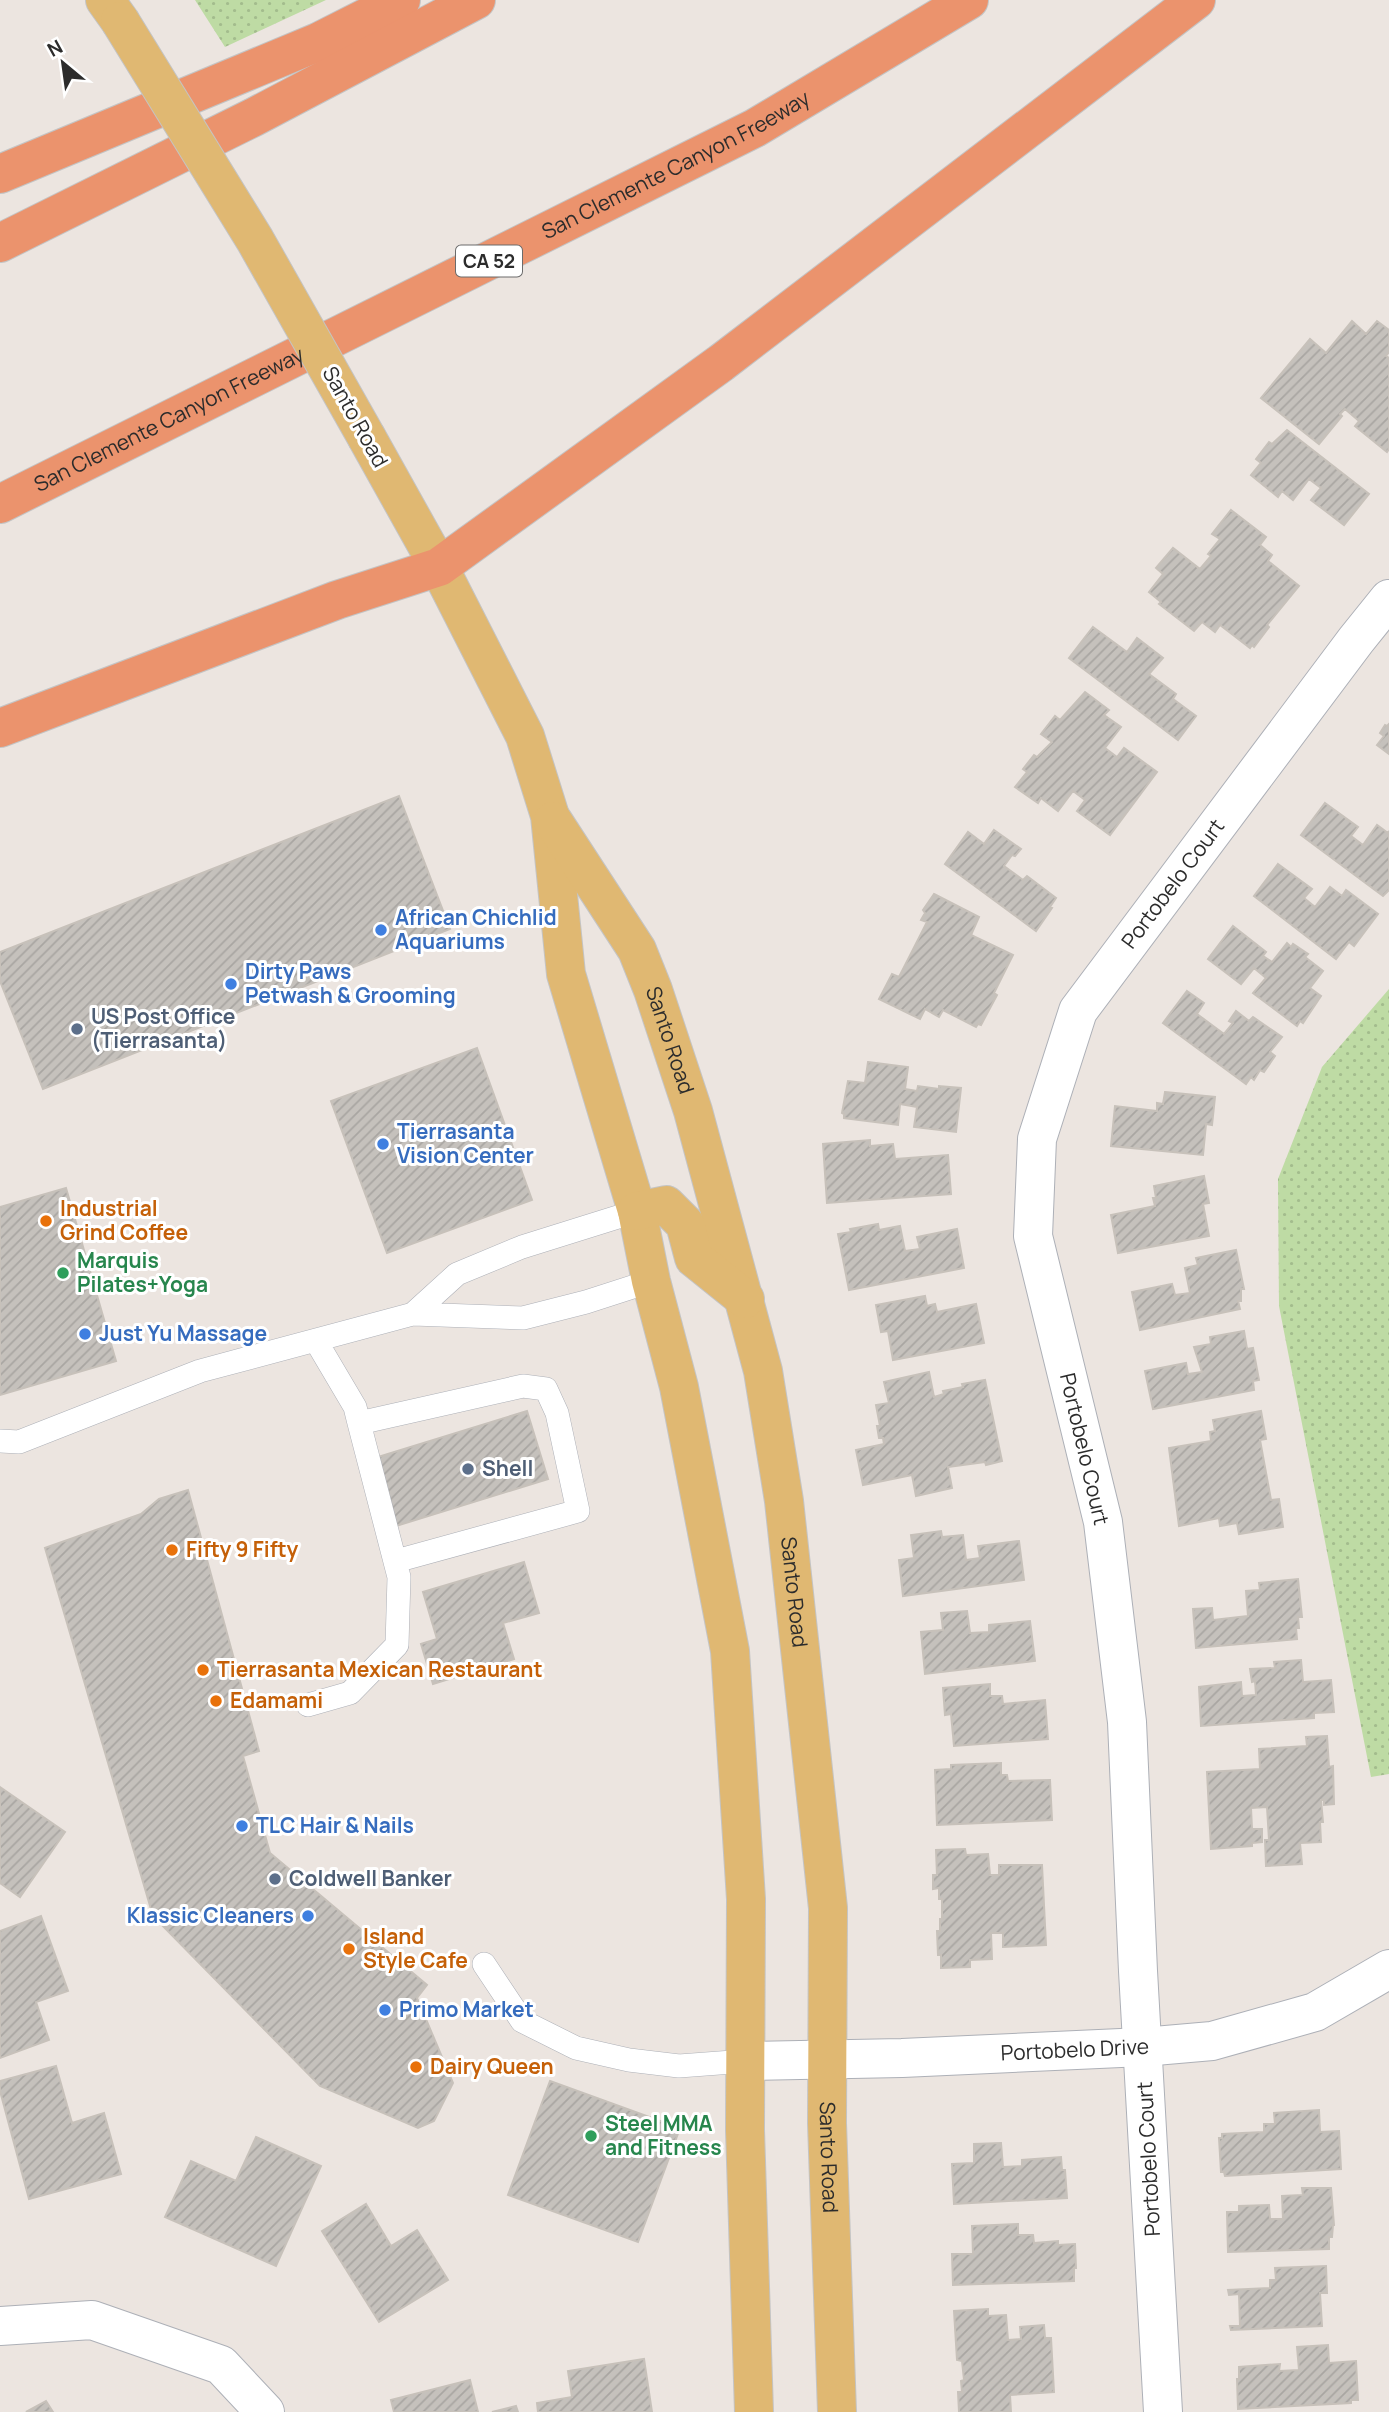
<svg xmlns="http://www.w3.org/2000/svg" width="1389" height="2412" font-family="Manrope,sans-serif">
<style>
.green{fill:url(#green-dots)}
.building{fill:url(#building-hatch);stroke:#c7c1ba;stroke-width:2}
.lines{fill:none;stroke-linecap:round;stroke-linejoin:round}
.lane-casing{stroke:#adb0b7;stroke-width:24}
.street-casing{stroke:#adb0b7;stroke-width:40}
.secondary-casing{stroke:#adb0b7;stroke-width:40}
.primary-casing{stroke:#c4c4c4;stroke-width:40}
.highway-casing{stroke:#c4c4c4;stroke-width:40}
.lane{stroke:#fff;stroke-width:23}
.street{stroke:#fff;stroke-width:38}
.secondary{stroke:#fff;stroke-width:38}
.primary{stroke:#e0b872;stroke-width:38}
.highway{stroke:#eb936d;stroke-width:38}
.primary-bridge-casing{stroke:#c4c4c4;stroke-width:40;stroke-linecap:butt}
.primary-bridge{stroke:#e0b872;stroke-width:38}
.shop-dot{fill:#3f7fe0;stroke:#fff;stroke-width:2.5}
.service-dot{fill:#5c6f8a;stroke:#fff;stroke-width:2.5}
.food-dot{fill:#e8710a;stroke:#fff;stroke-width:2.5}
.leisure-dot{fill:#2e9e5b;stroke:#fff;stroke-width:2.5}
.labels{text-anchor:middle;stroke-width:6;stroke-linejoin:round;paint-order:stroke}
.shield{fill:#fff;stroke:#6b6b6b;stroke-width:2}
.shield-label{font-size:19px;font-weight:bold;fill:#2c2c2c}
.street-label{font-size:21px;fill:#2c2c2c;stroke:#fff}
.shop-label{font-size:21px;font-weight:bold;fill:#366cbe;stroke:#fff;text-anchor:start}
.service-label{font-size:21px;font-weight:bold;fill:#4e5e75;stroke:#fff;text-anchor:start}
.food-label{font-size:21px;font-weight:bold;fill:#c56008;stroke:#fff;text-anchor:start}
.leisure-label{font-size:21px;font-weight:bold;fill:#27864d;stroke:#fff;text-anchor:start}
</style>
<defs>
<pattern id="green-dots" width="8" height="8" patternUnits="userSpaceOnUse" patternTransform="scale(1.75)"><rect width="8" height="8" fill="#bedba4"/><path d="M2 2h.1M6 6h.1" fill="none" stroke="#a3bc8d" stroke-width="1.8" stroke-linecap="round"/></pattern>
<pattern id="building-hatch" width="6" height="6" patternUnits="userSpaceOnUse" patternTransform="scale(1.75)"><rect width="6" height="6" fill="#c5c1bc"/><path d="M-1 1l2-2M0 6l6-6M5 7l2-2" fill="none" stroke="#a9a6a2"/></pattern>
</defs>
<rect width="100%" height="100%" fill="#ece5e0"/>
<path class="green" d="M195,0H326L225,47Z
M1389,989V1774L1371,1777L1279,1306L1278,1179L1322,1067Z"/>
<path class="building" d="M1352,321L1366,334L1377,321L1389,330V352L1386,356L1389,358V449L1387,452L1355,426L1359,421L1345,409L1340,414L1342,416L1319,444L1261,398L1310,339L1326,353Z
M1287,430L1369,494L1344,525L1311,500L1321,488L1309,479L1293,500L1282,491L1278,497L1251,475L1261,463L1256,459L1269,442L1272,444Z
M1231,510L1266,537L1260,545L1272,555L1268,561L1299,586L1267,625L1269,627L1254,647L1252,645L1250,648L1220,625L1215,632L1202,622L1194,631L1159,604L1161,602L1149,592L1163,574L1156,568L1173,548L1200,569L1211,556L1208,554L1220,539L1212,534Z
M1093,627L1127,652L1137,638L1163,658L1149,674L1176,694L1173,699L1196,716L1178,740L1069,658Z
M1085,692L1109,710L1104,715L1121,727L1105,748L1117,757L1124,748L1157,772L1110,835L1077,811L1085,800L1073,791L1058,811L1041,798L1038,803L1015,787L1027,772L1023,769L1034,755L1037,757L1052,742L1041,734L1055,716L1060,720Z
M1389,724V754L1377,745L1384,736L1380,733L1385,725L1387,726Z
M399,796L450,929L43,1089L0,981V952Z
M1325,803L1358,827L1351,836L1363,845L1377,825L1388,833L1389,831V890L1383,896L1301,835Z
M994,830L1021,849L1015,856L1012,855L1004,866L1023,880L1027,876L1056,898L1050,907L1052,908L1036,931L945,864L968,832L984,844Z
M1278,864L1312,889L1304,898L1315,907L1330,887L1342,896L1346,890L1378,914L1354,946L1349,942L1336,959L1254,896Z
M934,894L979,917L971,935L1013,955L994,993L997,995L981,1025L978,1024L976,1027L943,1010L939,1017L925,1009L920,1019L879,999L892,974L899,977L927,922L921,920L925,913L923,910Z
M1233,926L1266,952L1263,956L1272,962L1287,943L1291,947L1293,944L1308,954L1305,957L1323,971L1310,988L1321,996L1303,1023L1300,1021L1297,1026L1253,993L1266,978L1254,968L1241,984L1208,959Z
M1187,991L1204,1003L1197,1014L1224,1034L1233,1023L1229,1021L1236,1011L1249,1021L1253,1017L1282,1037L1270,1052L1275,1056L1264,1072L1260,1070L1254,1080L1251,1077L1246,1084L1163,1023Z
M477,1048L532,1200L387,1253L331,1101Z
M868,1062L908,1067L905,1089L917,1091L918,1086L939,1089V1086L961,1088L956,1132L914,1127L917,1107L900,1104L898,1125L844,1118V1114L842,1113L848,1081L865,1083Z
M1165,1092L1215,1097L1212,1125L1206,1124L1203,1155L1111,1146L1115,1106L1157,1111V1103L1163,1104Z
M870,1140V1146L893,1144L895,1159L948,1155L951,1194L827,1203L823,1144Z
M1204,1176L1209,1203L1203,1204L1209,1236L1118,1253L1111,1215L1155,1206L1153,1198H1156L1154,1186Z
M66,1188L116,1361L0,1395V1207Z
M878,1224L879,1230L900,1226L905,1251L920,1249L917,1237L957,1229L964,1268L849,1290L838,1234L851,1232L850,1229Z
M1236,1250L1244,1289H1241V1301H1238L1240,1309L1140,1330L1132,1292L1172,1284L1175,1295L1190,1293L1185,1268L1198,1265L1196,1258Z
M925,1296L927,1306L935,1304L937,1312L976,1304L984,1343L893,1360L888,1331L881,1332L876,1305Z
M1244,1331L1247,1349L1253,1348L1259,1380L1253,1381L1254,1390L1153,1409L1145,1371L1186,1363L1188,1374L1202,1372L1194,1347L1211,1344L1210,1337Z
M929,1372L934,1397L944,1394L943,1391L963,1387L962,1384L985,1380L1002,1461L986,1465L985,1462L948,1467L952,1488L916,1496L912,1475L863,1485L856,1450L884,1444L883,1438H879L877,1426H880L876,1405L889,1403L884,1382Z
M527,1411L548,1479L396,1526L375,1458Z
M1261,1411L1266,1439L1260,1440L1271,1500L1279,1499L1283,1527L1239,1534L1237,1523L1220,1526L1219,1518L1179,1526L1169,1448L1211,1441L1210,1432L1215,1431L1213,1420Z
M188,1490L259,1751L243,1756L270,1853L427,1985L417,1998L453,2083L434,2121L418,2128L320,2086L153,1916L45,1548L141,1514L159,1499Z
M941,1531L942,1537L963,1535L966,1560L980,1558L978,1546L1019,1541L1024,1580L903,1596L899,1560L914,1558L911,1535Z
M524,1562L539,1613L503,1623L514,1659L433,1684L421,1644L437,1639L423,1592Z
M1298,1579L1302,1617H1298L1299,1628H1296L1297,1639L1196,1648L1193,1609L1212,1608L1213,1620L1248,1616L1246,1591L1260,1590L1259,1583Z
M967,1611L970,1633L989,1632V1625L1030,1621L1035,1661L925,1674L921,1632L943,1630L941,1613Z
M1301,1660L1303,1682L1331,1680L1334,1712L1314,1713V1718L1201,1726L1199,1687L1241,1682L1242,1696L1256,1695L1255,1681L1252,1682L1250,1669L1275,1668L1274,1662Z
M990,1684V1696H1002L1003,1704L1045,1700L1048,1739L954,1746L951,1714L945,1715L943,1688Z
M1327,1736L1329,1767L1333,1766L1334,1804L1324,1805V1800H1321L1323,1822H1320L1321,1842L1300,1843L1302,1864L1266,1866L1265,1840H1269L1267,1807L1251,1808L1252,1829H1262V1842L1252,1843V1846L1211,1849L1207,1772L1260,1769L1259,1749L1307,1746L1306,1737Z
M1001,1763V1775H1007L1008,1781L1050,1780L1052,1820L937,1825L935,1770L951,1769V1765Z
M0,1787L65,1832L20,1897L0,1883Z
M965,1849L966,1855L988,1854L990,1875H999V1865H1042L1046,1945L1003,1947V1933H991L992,1959L970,1960V1967L941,1968V1955H938L937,1931H940V1919H942V1899H939V1888L933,1889V1875H937L936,1850Z
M41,1916L68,1991L36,2002L49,2040L0,2058V1931Z
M56,2066L72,2123L104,2113L121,2174L29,2199L0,2091V2081Z
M550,2081L680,2128L638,2242L508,2195Z
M1319,2110L1320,2132L1339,2131L1341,2169L1225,2176L1224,2172H1221L1219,2138H1222V2134L1264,2132V2124H1275L1274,2113Z
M256,2137L321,2166L276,2266L165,2217L191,2161L236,2181Z
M1001,2143L1003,2167L1022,2166V2160L1061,2157L1062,2170H1065L1067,2198L954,2204L952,2164L974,2163V2144Z
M1302,2188H1331L1334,2225H1333L1332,2237H1329V2249L1228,2252L1227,2212H1239V2206L1269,2205L1270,2219H1283L1282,2196L1303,2195Z
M366,2204L391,2246L417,2230L448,2280L379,2322L322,2231Z
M1018,2224V2235H1033L1034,2243L1058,2241V2245L1075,2244L1076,2268H1074V2281L953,2285L952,2254H973L972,2226Z
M1326,2266L1327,2293H1320L1322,2326L1231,2330L1230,2326H1240L1239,2294L1229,2295L1228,2290L1270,2288V2280H1276L1275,2268Z
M988,2309V2316L1006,2315L1008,2340L1021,2339L1020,2327L1044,2325L1045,2338H1051L1054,2392L1010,2395L1011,2412H959L958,2392H962L961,2381L964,2380L962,2361L957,2360L954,2311Z
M1328,2345L1329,2363L1356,2361L1358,2400H1351V2403L1238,2409L1237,2379H1239V2367L1280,2364L1279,2371L1299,2370L1297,2347Z
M644,2359L652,2412H538L537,2403L572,2397L568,2371Z
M470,2380L478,2412H394L391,2400Z
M46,2401L53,2412H26Z
M516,2406L518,2412H492Z"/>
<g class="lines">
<defs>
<path id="lane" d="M413,1314L457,1274L522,1247L637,1211
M359,1423L523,1386L546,1389L557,1413L578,1511L396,1561
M0,1441L19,1442L200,1371L413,1314L523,1318L586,1302L651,1281
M308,1705L350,1693L397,1645L399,1577L359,1423L355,1407L316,1341
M484,1964L522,2021L576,2048L629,2060L679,2066L746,2061"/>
<g id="street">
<path d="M0,2326L92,2320L221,2365L265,2412"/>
<path id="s1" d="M1163,2412L1138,1971L1127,1722L1103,1522L1033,1236L1037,1139L1078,1011L1356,640L1389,599"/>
</g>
<g id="secondary">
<path id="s2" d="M746,2061L902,2058L1143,2047L1212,2041L1315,2012L1389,1969"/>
</g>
<g id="primary">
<path d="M105,0L120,21"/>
<path d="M367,438L439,567L525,736L550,816L566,974L637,1211L651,1281L679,1387L730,1651L746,1899L745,2130L754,2412"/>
<path id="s3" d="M553,821L637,950L653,990L693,1111L763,1371L784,1501L828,1908L827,2123L837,2412"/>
<path d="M637,1211L666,1205L685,1224L694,1258L745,1299"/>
</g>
<g id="highway">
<path d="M0,174L318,42L401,0"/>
<path d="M0,243L254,117L476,0"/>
<path id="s4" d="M0,504L755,128L969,0"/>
<path d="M0,728L337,600L439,567L721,363L1196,0"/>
</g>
</defs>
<use href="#lane" class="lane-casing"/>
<use href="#street" class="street-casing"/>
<use href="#secondary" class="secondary-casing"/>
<use href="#primary" class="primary-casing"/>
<use href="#highway" class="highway-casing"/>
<use href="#lane" class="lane"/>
<use href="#street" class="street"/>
<use href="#secondary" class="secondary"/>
<use href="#primary" class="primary"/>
<use href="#highway" class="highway"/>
<defs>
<path id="primary-bridge" d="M120,21L255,240L367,438"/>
</defs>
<use href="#primary-bridge" class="primary-bridge-casing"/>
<use href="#primary-bridge" class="primary-bridge"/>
</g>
<g class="shop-dot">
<circle cx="381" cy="930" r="7"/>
<circle cx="231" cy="984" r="7"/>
<circle cx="383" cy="1144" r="7"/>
<circle cx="85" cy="1334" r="7"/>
<circle cx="242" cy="1826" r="7"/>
<circle cx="308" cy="1916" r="7"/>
<circle cx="385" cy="2010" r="7"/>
</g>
<g class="service-dot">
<circle cx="77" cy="1029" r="7"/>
<circle cx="468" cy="1469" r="7"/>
<circle cx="275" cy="1879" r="7"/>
</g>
<g class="food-dot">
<circle cx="46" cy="1221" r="7"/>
<circle cx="172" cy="1550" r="7"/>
<circle cx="203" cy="1670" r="7"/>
<circle cx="216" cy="1701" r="7"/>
<circle cx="349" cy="1949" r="7"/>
<circle cx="416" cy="2067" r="7"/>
</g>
<g class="leisure-dot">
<circle cx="63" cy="1273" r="7"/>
<circle cx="591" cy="2136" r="7"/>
</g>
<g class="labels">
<rect class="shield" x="456" y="245.5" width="66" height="31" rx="5"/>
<g class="shield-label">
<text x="489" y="268">CA 52</text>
</g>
<g class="street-label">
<text dy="7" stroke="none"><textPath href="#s4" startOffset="756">San Clemente Canyon Freeway</textPath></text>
<text transform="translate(355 417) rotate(61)" y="7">Santo Road</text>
<text dy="7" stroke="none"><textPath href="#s4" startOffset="189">San Clemente Canyon Freeway</textPath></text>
<text dy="7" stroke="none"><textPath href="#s1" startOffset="1577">Portobelo Court</textPath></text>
<text dy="7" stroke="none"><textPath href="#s3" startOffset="250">Santo Road</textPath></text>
<text transform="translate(1084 1449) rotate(77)" y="7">Portobelo Court</text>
<text dy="7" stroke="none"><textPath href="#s3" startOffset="817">Santo Road</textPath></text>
<text dy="7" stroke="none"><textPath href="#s2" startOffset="329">Portobelo Drive</textPath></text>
<text dy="7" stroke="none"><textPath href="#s3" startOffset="1384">Santo Road</textPath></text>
<text transform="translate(1149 2159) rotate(-93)" y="7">Portobelo Court</text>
</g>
<g class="shop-label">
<text x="395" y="925">African Chichlid<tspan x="395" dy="24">Aquariums</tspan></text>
<text x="245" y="979">Dirty Paws<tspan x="245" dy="24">Petwash &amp; Grooming</tspan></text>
<text x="397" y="1139">Tierrasanta<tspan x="397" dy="24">Vision Center</tspan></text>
<text x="99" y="1341">Just Yu Massage</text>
<text x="256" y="1833">TLC Hair &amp; Nails</text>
<text x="294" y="1923" text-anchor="end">Klassic Cleaners</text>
<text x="399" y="2017">Primo Market</text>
</g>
<g class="service-label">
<text x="91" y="1024">US Post Office<tspan x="91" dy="24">(Tierrasanta)</tspan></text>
<text x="482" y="1476">Shell</text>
<text x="289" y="1886">Coldwell Banker</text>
</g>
<g class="food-label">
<text x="60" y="1216">Industrial<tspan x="60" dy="24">Grind Coffee</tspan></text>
<text x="186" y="1557">Fifty 9 Fifty</text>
<text x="217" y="1677">Tierrasanta Mexican Restaurant</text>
<text x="230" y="1708">Edamami</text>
<text x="363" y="1944">Island<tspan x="363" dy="24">Style Cafe</tspan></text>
<text x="430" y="2074">Dairy Queen</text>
</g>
<g class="leisure-label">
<text x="77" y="1268">Marquis<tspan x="77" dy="24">Pilates+Yoga</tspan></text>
<text x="605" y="2131">Steel MMA<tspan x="605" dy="24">and Fitness</tspan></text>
</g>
</g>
<g transform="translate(63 63) rotate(331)" stroke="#ffffff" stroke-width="5" paint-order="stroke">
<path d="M0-5L12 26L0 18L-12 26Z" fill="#2c2c2c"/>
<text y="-10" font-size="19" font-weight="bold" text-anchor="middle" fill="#2c2c2c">N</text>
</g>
</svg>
